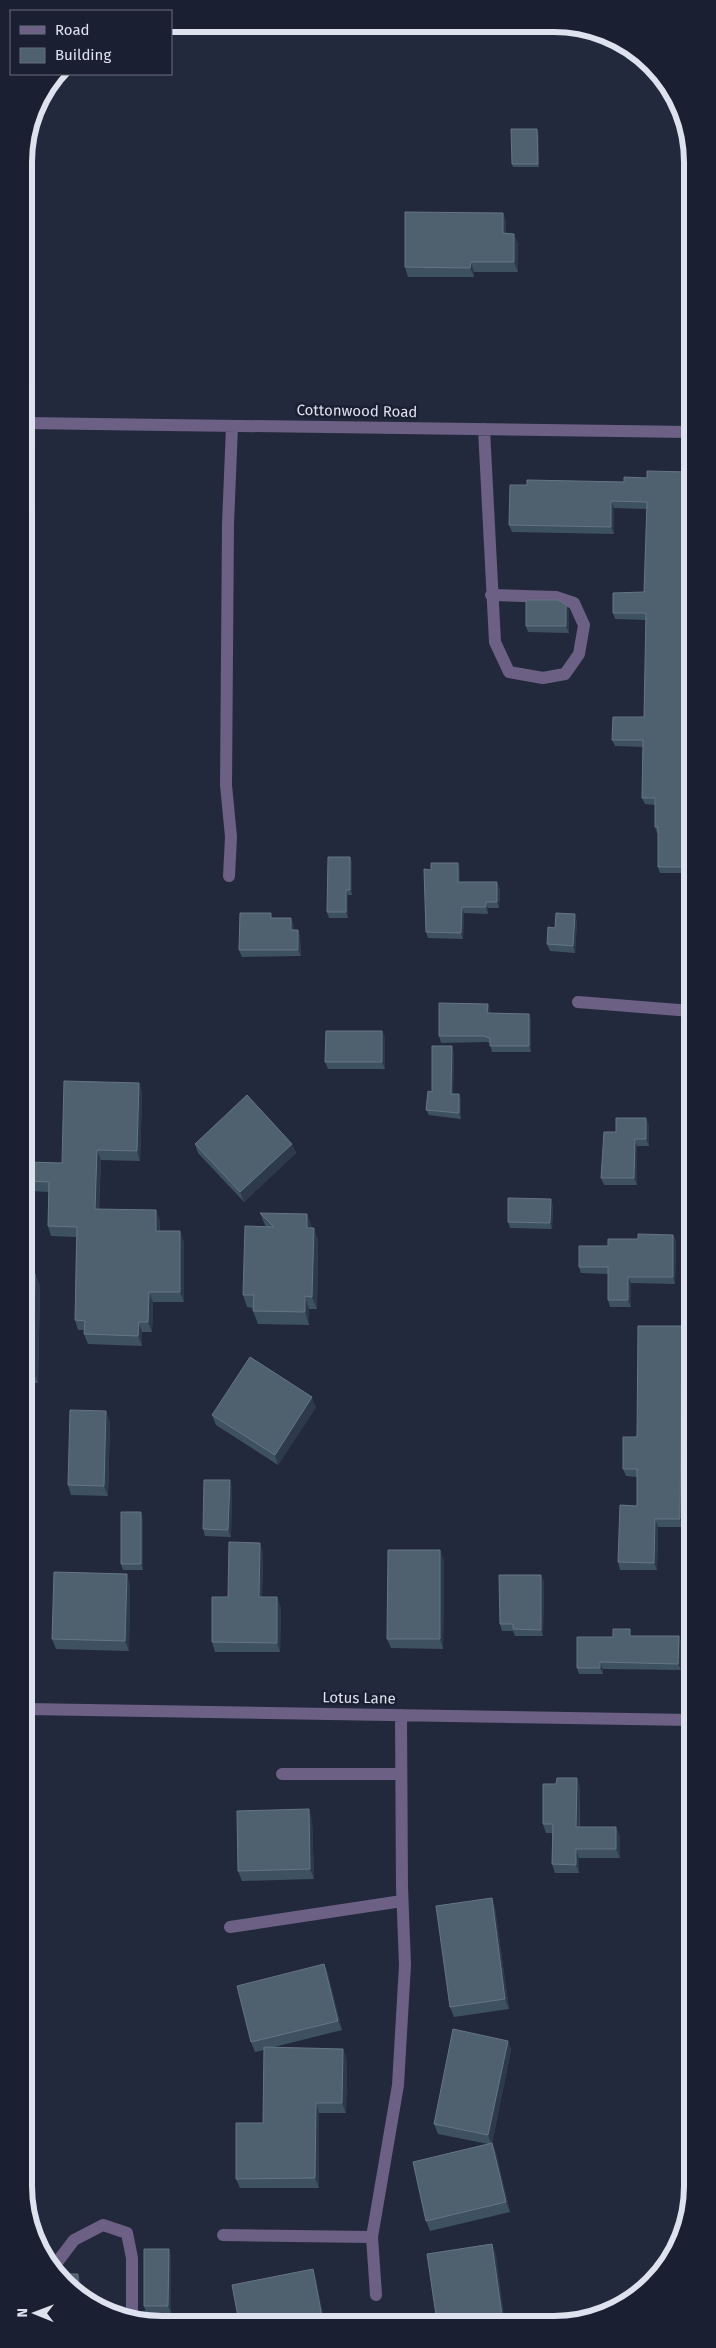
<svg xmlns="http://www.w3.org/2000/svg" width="716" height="2348" font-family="'Fira Sans',sans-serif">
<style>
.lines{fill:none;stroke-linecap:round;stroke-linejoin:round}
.minor{stroke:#6c6084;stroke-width:12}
.wall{fill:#3e5160}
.shaded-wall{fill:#2c3a4b}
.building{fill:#4f616f;stroke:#657583}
.labels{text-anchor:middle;stroke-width:5;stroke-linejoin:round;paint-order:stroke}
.street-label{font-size:15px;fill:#dde2ee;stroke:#1a1f32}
.rim{fill:none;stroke:#dde2ee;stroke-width:6}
</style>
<rect width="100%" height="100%" fill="#23293c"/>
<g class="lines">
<path class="minor" d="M24,423L690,432
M484,429L495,642L509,672L543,678L565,674L579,654L584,625L574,603L556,597L491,595
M229,876L231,837L226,785L228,524L232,426
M578,1002L691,1011
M26,1709L691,1720
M282,1774H401
M230,1927L402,1901
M223,2235L372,2237
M55,2265L74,2240L103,2225L127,2233L132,2258V2320
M376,2295L372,2237L398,2085L405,1965L402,1887L401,1715"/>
</g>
<path class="wall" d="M539,133V167H513L512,164Z
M503,213L506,222V233L518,243V272H474V277H408L405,267Z
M647,478L688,584L689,597H690V628H688L687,771L690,777V873H660L658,867V833H657L655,827V805L645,804L642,798L643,747L615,746L612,740L644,717L646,620L615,619L613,613L644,592L647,509L614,508V534L512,532L509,525L624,482Z
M566,605L569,611V633L528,632L526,626Z
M350,857L352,863V895H348V918H329L327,912Z
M460,869V882L500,889L499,908H488V914L464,913L463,939L428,938L426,932Z
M273,918L294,925V930H298L300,937L301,956L242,957L239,950Z
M577,921L575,953L550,951L547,944L555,928Z
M488,1004L490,1010V1013L529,1014L531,1020V1052H492L490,1043L486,1042L441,1043L439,1036Z
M382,1031L385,1038V1069H328L325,1062Z
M454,1052L453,1094H459L461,1100V1119L429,1115L426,1110L432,1092Z
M139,1083L142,1093L140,1161L101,1160L99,1209L160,1220V1231L184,1242V1302H153L152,1332H142V1346L88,1344L84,1334L85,1330H78L75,1320L76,1237L51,1236L48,1226L49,1192L31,1191L27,1181L62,1163Z
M649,1125V1146H637V1185H604L601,1178L616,1132Z
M195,1144H292L296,1153L244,1202L198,1153Z
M553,1205L552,1229L510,1228L508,1222Z
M260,1213L312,1227L318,1240L317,1309H309V1325L258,1324L253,1311V1308L247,1307L243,1295L267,1227L265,1225Z
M673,1235L676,1241L675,1284L631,1283V1307H610L608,1300V1274L581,1273L579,1267L608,1246L638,1239Z
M25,1274H35L40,1286L38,1383H25Z
M682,1326L685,1333L683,1527H658L657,1570H620L618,1562L637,1506V1477L626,1476L623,1469Z
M316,1407L278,1465L216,1425L212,1415Z
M110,1421L108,1496L71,1495L68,1485Z
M25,1427H30L34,1440L33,1511L26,1510Z
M232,1487L231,1537L205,1536L203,1529Z
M143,1519V1570H123L121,1564Z
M263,1552L262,1597L281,1607L280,1652H215L212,1642L228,1597Z
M444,1560L443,1649L391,1648L387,1639Z
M544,1581L543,1636H515L513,1631H502L500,1624Z
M26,1582L35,1606L26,1609Z
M130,1584L129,1651L56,1649L52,1639Z
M633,1636H679L681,1643V1670L603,1669V1674H579L577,1668L613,1637Z
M580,1787V1827L620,1836V1858H579V1873H555L552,1864V1833H546L543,1824Z
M312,1819L314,1879L242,1881L238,1871Z
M495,1908L509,2009L454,2017L450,2007Z
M324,1964L328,1974L342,2030L274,2047L347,2059L346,2113H319V2188H240L236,2179L263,2123L264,2050L255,2052L251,2042Z
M508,2041L511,2050L492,2143L496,2153L510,2212L430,2231L426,2221L488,2144L438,2134L434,2124Z
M171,2256V2313H146L144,2306Z"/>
<path class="shaded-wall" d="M537,129L539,133V167L538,164Z
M503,213L506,222V243L503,233Z
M514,234L518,243V272L514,262Z
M471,262L474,272V277L470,268Z
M688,472L690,476V509L688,584L689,604L687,597L686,577Z
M611,501L614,508V534L611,527Z
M566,605L569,611V633L566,626Z
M685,621L688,628L687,778L684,771Z
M687,771L690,777V872L689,867Z
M350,857L352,863V895L350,890Z
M458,863L460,869V888L458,882Z
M497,882L500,889L499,908L497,902Z
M346,890L348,895V918L346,912Z
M486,902L488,908V914L486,907Z
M462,907L464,913L463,939L461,933Z
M575,914L577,921L575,953L573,946Z
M291,918L294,925V937L291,930Z
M298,930L300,937L301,956L298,950Z
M488,1004L490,1010V1019L487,1013Z
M529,1014L531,1020V1052L529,1046Z
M382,1031L385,1038V1069L382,1062Z
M452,1046L454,1052L453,1099L451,1094Z
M139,1083L142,1093L140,1161L137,1151Z
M459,1094L461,1100V1119L459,1113Z
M646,1118L649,1125V1146L646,1139Z
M635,1139L637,1146V1185L634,1178Z
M292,1144L296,1153L244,1202L240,1192Z
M97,1150L101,1160L98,1219L95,1209Z
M551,1199L553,1205L552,1229L550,1223Z
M156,1210L160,1220L159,1242L156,1231Z
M307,1214L312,1227L311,1240L307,1228Z
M314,1228L318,1240L317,1309L312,1297Z
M180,1231L184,1242V1302L180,1292Z
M673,1235L676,1241L675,1284L673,1277Z
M35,1274L40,1286L38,1383L33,1371Z
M628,1277L631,1283V1307L628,1300Z
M149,1292L153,1302L152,1332L148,1322Z
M305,1296L309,1309V1325L305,1312Z
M139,1322L142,1332V1346L138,1336Z
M682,1326L685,1333L683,1527L680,1519Z
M312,1397L316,1407L278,1465L275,1455Z
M106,1411L110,1421L108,1496L104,1486Z
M30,1427L34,1440L33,1511L28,1498Z
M230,1480L232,1487L231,1537L228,1530Z
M141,1512L143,1519V1570L141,1564Z
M655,1519L658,1527L657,1570L654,1563Z
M260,1543L263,1552L262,1606L259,1597Z
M440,1550L444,1560L443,1649L440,1639Z
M127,1574L130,1584L129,1651L125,1641Z
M541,1575L544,1581L543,1636L541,1630Z
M277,1597L281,1607L280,1652L277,1643Z
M679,1636L681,1643V1670L678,1664Z
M600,1662L603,1669V1674L600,1668Z
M577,1778L580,1787L579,1836L576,1827Z
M309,1809L312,1819L314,1879L310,1869Z
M616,1827L620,1836V1858L616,1849Z
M576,1849L579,1858V1873L576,1865Z
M492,1898L495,1908L509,2009L505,1999Z
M324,1964L328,1974L342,2030L338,2021Z
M508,2041L511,2050L492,2145L488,2135Z
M343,2049L347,2059L346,2113L342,2103Z
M316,2103L319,2113V2188L315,2178Z
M492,2143L496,2153L510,2212L506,2202Z
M492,2244L496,2254L505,2322H503Z
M169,2249L171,2256V2313L168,2306Z
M313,2269L316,2279L325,2322H323Z
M78,2274L80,2278V2292L78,2291Z"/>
<path class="building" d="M511,129H537L538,164H512Z
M405,212L503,213V233L514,234V262H471L470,268L405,267Z
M647,471L688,472L686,577L687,597H690V621H685L684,771H687L689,867H658V827H655V798H642L643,740H612L613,717H644L646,613H613V593L644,592L647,502L611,501V527L509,525L510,485H527V480L624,482V477L647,478Z
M526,600H558L566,605V626H526Z
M328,857H350V890H346V912H327Z
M431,863H458V882H497V902H486V907H462L461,933L426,932L424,869L431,870Z
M240,913H271V918H291V930H298V950H239Z
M556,913L575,914L573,946L547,944L548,927L555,928Z
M439,1003L488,1004L487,1013L529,1014V1046H490V1038L483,1036H439Z
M326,1031H382V1062H325Z
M432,1046H452L451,1094H459V1113L426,1110L428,1091L432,1092Z
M64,1081L139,1083L137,1151L97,1150L95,1209L156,1210V1231H180V1292H149L148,1322H139L138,1336L84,1334L85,1321L75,1320L77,1227L48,1226L49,1182L27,1181L28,1162L62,1163Z
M247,1095L292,1144L240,1192L195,1144Z
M616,1118H646V1139H635L634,1178H601L604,1132H616Z
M508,1198L551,1199L550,1223L508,1222Z
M260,1213L307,1214V1228H314L312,1297L305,1296V1312L253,1311L254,1295H243L245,1226L274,1227Z
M638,1234L673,1235V1277H628V1300H608V1267H579V1246H608V1239H638Z
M25,1274H35L33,1371L25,1370Z
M638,1326H682L680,1519H655L654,1563L618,1562L620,1505L637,1506V1469H623V1437H637Z
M250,1357L312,1397L275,1455L212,1415Z
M70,1410L106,1411L104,1486L68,1485Z
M25,1427H30L28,1498H26Z
M204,1480H230L228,1530L203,1529Z
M121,1512H141V1564H121Z
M229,1542L260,1543L259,1597H277V1643L212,1642V1597H228Z
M388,1550H440V1639H387Z
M54,1572L127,1574L125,1641L52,1639Z
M499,1575H541V1630L513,1629V1624H500Z
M26,1582L31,1596L26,1598Z
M613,1629H630V1636H679L678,1664L600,1662V1668H577V1637H613Z
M557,1778H577L576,1827H616V1849H576V1865L552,1864L553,1824H543V1784H556Z
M309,1809L310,1869L238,1871L237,1811Z
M492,1898L505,1999L450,2007L436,1906Z
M324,1964L338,2021L251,2042L237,1986Z
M453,2029L508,2041L488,2135L434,2124Z
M264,2047L343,2049L342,2103H316L315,2178L236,2179V2123H263Z
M492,2143L506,2202L426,2221L413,2162Z
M492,2244L503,2322H437L427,2254Z
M144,2249H169L168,2306H144Z
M313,2269L323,2322H239L232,2285Z
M60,2274H78V2291L65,2284L60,2275Z"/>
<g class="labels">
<g class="street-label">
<text transform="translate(357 411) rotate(1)" y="5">Cottonwood Road</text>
<text transform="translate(359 1698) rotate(1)" y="5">Lotus Lane</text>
</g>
</g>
<path d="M0 0H716V2348H0ZM162 32H554A130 130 0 0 1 684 162V2186A130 130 0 0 1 554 2316H162A130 130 0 0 1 32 2186V162A130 130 0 0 1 162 32Z" fill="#1a1f32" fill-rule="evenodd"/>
<path class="rim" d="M162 32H554A130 130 0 0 1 684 162V2186A130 130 0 0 1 554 2316H162A130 130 0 0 1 32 2186V162A130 130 0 0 1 162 32Z"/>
<rect x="10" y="10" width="162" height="65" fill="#1a1f32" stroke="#686d7d"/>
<rect x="20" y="26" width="25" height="8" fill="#6c6084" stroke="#686d7d"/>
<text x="55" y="35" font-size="15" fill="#dde2ee">Road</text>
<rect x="20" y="48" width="25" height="15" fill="#4f616f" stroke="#686d7d"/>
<text x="55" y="60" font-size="15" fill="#dde2ee">Building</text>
<g transform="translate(35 2313) rotate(271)" stroke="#1a1f32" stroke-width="4" paint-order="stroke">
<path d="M0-4L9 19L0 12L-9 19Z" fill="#dde2ee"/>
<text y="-8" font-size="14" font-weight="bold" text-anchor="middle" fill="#dde2ee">N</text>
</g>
</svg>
